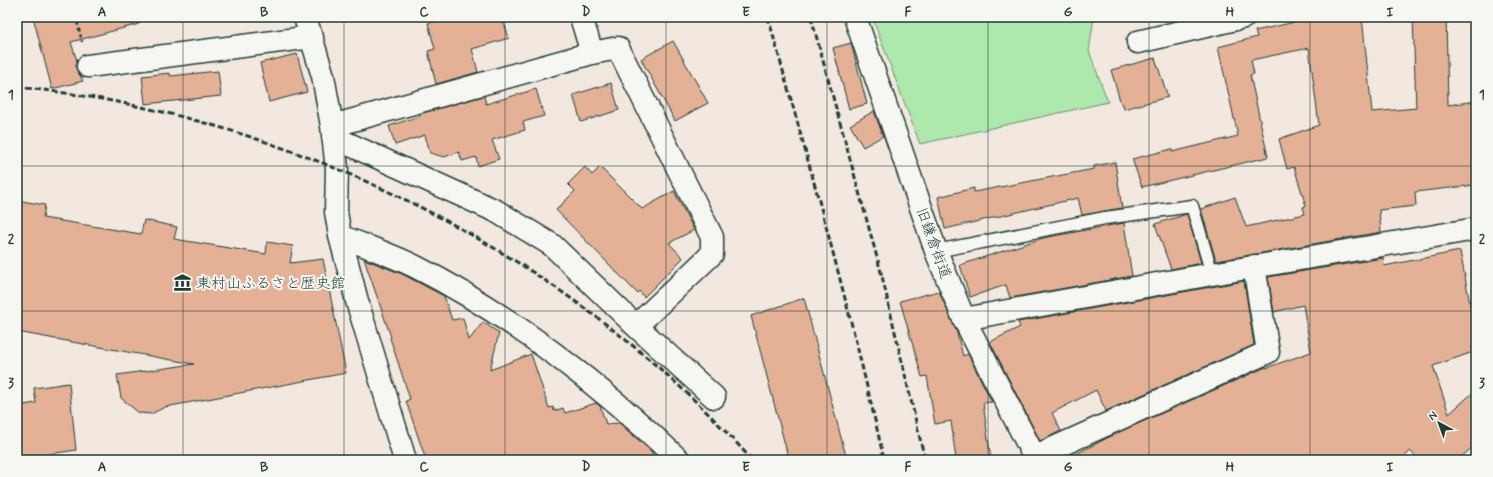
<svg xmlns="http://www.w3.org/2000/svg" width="1493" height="477" font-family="Mynerve,'Klee One',sans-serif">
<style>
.green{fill:#aee8ad;stroke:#669270}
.building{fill:#e4b196;stroke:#1f3d34}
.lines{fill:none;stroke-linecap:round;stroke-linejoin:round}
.lane-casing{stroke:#1f3d34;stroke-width:15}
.street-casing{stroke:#1f3d34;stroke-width:25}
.path{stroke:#1f3d34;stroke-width:2.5;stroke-dasharray:3 3;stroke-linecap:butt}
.lane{stroke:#f6f6f2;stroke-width:12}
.street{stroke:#f6f6f2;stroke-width:22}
.rail{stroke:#1f3d34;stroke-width:3;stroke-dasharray:6 3;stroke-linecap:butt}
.grid{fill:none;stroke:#1f3d34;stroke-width:1;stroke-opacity:0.55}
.labels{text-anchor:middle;stroke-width:4;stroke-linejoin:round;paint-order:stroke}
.street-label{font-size:15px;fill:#1f3d34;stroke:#f6f6f2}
.poi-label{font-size:15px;fill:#1f3d34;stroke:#f6f6f2;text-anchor:start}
.neatline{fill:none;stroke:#1f3d34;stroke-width:1.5}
.grid-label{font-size:13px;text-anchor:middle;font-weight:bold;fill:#1f3d34}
</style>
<rect width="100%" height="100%" fill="#f2e8e0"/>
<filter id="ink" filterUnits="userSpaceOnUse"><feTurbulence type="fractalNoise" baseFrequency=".025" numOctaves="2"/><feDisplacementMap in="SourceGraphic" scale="8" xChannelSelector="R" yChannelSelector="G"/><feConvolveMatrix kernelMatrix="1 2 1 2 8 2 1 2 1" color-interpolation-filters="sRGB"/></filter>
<g filter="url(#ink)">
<path class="green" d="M872,17H1094L1089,51L1108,102L920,144Z"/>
<path class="building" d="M33,17H138L139,24L71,42L77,61L76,68L83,81L52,89Z
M452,17H502L509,38L472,49L478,72L436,84L428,51L435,49L428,23Z
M1317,17H1362L1372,112L1416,108L1413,17H1446L1448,105L1476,101V185L1415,192L1416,206L1379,210L1381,232L1216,261L1201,209L1235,197L1246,227L1305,214L1303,207L1306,206L1294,167L1287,169L1279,139L1319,125L1309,48L1251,60L1254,74L1250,75L1268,157L1142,187L1132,159L1172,149V152L1238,136L1218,47L1257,37L1255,31Z
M673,41L708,103L675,121L641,59Z
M851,43L867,104L849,109L833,48Z
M297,54L307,92L269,102L260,63Z
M1155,58L1168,97L1124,109L1123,104H1121L1111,70Z
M218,71L221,96L145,104L142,76L170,73V76Z
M611,83L619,110L581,122L573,95Z
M536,89L544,116L523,122L525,130L492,140L499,159L478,166L476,157L462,161L459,152L444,157L430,153L425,135L395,145L389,126L420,116L419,114L484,96L486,104Z
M874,111L883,136L863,147L850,125Z
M1115,162L1122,208L1082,215L1078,198L945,229L938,197L974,188V192L1094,169V166Z
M585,167L592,175L600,167L642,209L674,191L694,230L669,243L683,258L644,297L639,291L637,293L556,210L575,191L568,184Z
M22,201L45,205L43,218L141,234L144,220L177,227L174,239L266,254L267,242L293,246L290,263L323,259L346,373L165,407L151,414L139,413L121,398L117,375L194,364L17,332V212L19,213Z
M1187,214L1201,263L1171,269L1155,224Z
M1124,223L1132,276L1010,298L1006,285L970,297L960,265L1043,238Z
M1460,251L1472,314L1476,313V351L1433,366L1449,414L1476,390V444L1458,460H1420L1410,451L1402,460H1058L1071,454L1072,456L1117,433L1266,367V368L1311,352L1303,305L1274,312L1268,277L1383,258L1384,266Z
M364,259L402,274L444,296L452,320L463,318L469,340L483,322L499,333L490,370L531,354L549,408L553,407L554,411L563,408L565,413L596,403L600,406L606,424L619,423L651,451L655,460H426L406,401L410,399L390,338L391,337Z
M1244,281L1254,345L1106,411L1096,390L1052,413L1061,431L1040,441L990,342L1020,327L1018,322Z
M939,291L957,333L963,356L968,354L992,402L983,403L991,460H956L951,421L935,424L927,376L922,377L900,301Z
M804,298L847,460H789L751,316Z
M69,383L76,450L17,459V406L36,403L34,388Z"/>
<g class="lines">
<defs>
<path id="lane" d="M936,251L1105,218L1192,206L1212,274"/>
<path id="street" d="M305,17L323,76L332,126L337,169L336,212L340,236L357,301L405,460
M581,17L592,53
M855,17L936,251L964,319L1036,460
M1138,42L1244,17
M88,66L312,37
M332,126L592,53L618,48L712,237V254L636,326
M333,137L496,211L552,245L636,326L714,397
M340,236C365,246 392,255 416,267C510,314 604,388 679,460
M964,319L1212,274L1476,229
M1034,457L1268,352L1254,266"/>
</defs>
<use href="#lane" class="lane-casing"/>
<use href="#street" class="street-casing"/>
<path class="path" d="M76,17L82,42"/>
<use href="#lane" class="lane"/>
<use href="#street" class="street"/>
<path class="rail" d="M768,17C809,164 851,311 884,460
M811,17L881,272L925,460
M17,87C292,115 568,253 752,460"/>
</g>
</g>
<path class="grid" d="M183,17V460M344,17V460M505,17V460M666,17V460M827,17V460M988,17V460M1149,17V460M1310,17V460M17,166H1476M17,311H1476"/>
<defs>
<symbol id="museum-bare" viewBox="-9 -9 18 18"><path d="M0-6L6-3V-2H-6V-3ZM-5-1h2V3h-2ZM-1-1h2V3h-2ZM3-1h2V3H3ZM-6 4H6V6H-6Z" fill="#1f3d34" stroke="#f6f6f2" stroke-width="2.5" paint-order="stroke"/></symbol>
</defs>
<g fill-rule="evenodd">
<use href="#museum-bare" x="170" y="270" width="25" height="25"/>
</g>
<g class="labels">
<g class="street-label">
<text transform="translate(934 243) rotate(70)" y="5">旧鎌倉街道</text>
</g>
<g class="poi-label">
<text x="196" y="288">東村山ふるさと歴史館</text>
</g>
</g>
<rect width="1493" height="477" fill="none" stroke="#f6f6f2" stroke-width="44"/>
<g transform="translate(1439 423) rotate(319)" stroke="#f6f6f2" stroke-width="3" paint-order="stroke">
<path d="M0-3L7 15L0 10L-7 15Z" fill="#1f3d34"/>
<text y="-6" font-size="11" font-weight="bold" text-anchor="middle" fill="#1f3d34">N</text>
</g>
<rect x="22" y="22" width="1449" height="433" class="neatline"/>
<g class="grid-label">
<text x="102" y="16">A</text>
<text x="264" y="16">B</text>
<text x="424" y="16">C</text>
<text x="586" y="16">D</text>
<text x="746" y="16">E</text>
<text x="908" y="16">F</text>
<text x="1068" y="16">G</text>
<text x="1230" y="16">H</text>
<text x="1390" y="16">I</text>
<text x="11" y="99">1</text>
<text x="1482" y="99">1</text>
<text x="11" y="243">2</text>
<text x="1482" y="243">2</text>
<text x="11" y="387">3</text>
<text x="1482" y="387">3</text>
<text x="102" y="471">A</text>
<text x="264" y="471">B</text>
<text x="424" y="471">C</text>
<text x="586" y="471">D</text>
<text x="746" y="471">E</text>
<text x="908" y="471">F</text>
<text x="1068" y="471">G</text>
<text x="1230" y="471">H</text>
<text x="1390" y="471">I</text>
</g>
</svg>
